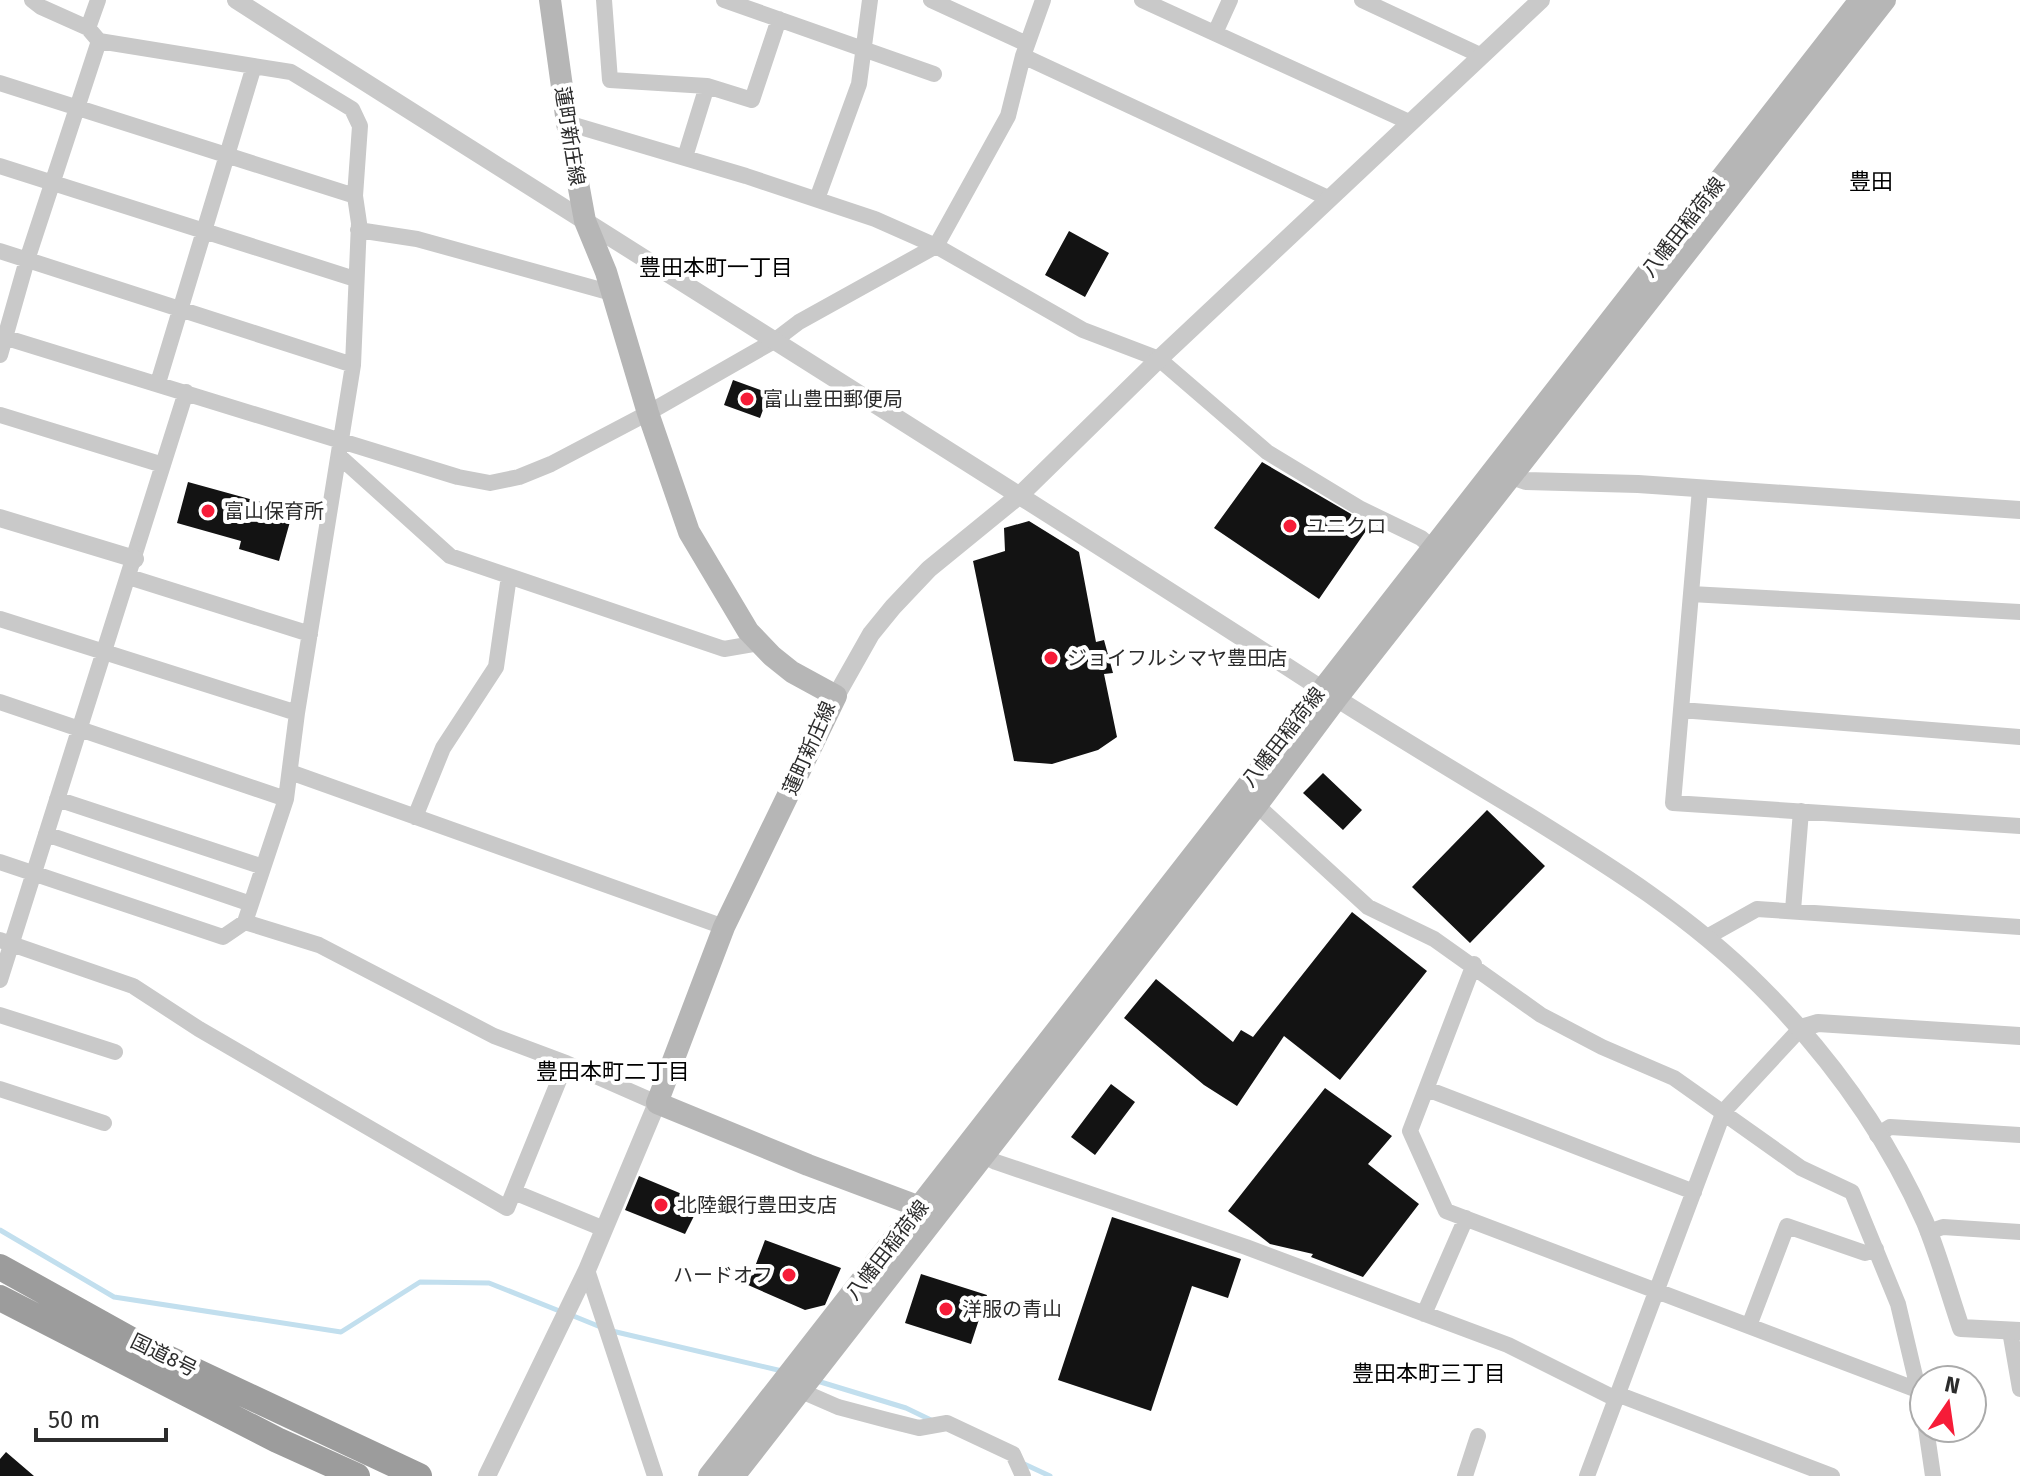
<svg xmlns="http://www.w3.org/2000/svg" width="2020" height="1476" font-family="'Fira Sans','Noto Sans JP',sans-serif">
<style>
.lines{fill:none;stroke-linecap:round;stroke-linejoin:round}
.stream{stroke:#c2dfee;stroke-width:5}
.building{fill:#131313}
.minor{stroke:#c9c9c9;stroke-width:16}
.tertiary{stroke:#c9c9c9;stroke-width:18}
.secondary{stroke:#b6b6b6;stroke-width:22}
.trunk{stroke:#9c9c9c;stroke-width:26}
.poi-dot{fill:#f61c38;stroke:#fff;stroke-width:3}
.labels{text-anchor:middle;stroke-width:8;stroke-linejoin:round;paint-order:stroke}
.street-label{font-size:20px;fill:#2c2c2c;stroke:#fff}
.poi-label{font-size:20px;fill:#2c2c2c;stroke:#fff;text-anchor:start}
.neighbourhood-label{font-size:22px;fill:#000;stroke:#fff}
</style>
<rect width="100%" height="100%" fill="#fff"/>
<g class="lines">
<path class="stream" d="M0,1230L114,1297L341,1332L420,1282L489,1283L562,1312
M571,1315L603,1328
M612,1331L782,1371
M814,1380L906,1408L933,1421
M1022,1463L1050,1476"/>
</g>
<path class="building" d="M1069,231L1109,253L1085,297L1045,275Z
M733,380L769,393L760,418L724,405Z
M1262,462L1370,525L1319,599L1214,528Z
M188,482L293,511L279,561L239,549L241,541L177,523Z
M1029,521L1079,552L1096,642L1104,640L1113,673L1104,674L1117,737L1098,750L1052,764L1014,761L973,561L1005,551L1004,528Z
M1323,773L1362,810L1343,830L1303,793Z
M1487,810L1545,866L1470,943L1412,887Z
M1352,912L1427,971L1340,1080L1284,1036L1237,1106L1204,1085L1124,1018L1156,979L1233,1042L1241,1030L1253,1037Z
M1111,1084L1135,1102L1095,1155L1071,1137Z
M1325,1088L1392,1136L1368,1164L1419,1204L1363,1277L1311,1257L1313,1254L1270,1244L1228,1211Z
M639,1176L701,1202L685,1234L625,1210Z
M1112,1217L1241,1259L1228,1298L1192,1286L1151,1411L1058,1380Z
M765,1240L841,1268L825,1305L805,1310L748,1285Z
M921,1274L987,1295L971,1344L905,1323Z
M6,1452L34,1476H0V1459Z"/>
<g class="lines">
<path class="minor" d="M32,0L41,7L88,28
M604,0L610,80L707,86L752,100L779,19
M724,0L934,74
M931,0L1027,44
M1142,0L1409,122
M1362,0L1482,56
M1215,33L1230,0
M1023,56L1328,198
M0,83L355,196
M567,123L746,176L875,219L936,246L1083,330L1159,359L1267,452L1361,509L1421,538L1439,553
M685,157L707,86
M0,166L355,279
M817,199L859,84L870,0
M358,230L417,239L612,293
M0,251L353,365
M0,336L458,477L490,483L519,477L551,464L648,413L774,341L799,322L936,246L1008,116L1023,56L1043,0
M0,355L27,260L99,41
M158,383L254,66
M0,415L163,465
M339,456L450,556L724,649L759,643
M1700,489L1673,803L2020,826
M129,577L310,634
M1691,594L2020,612
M0,619L297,713
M0,702L286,799
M1681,710L2020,737
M290,772L724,927
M1249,798L1368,907L1434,939L1541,1015L1602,1047L1674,1078L1801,1168L1852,1192L1898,1304L1924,1414
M57,799L263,867
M415,817L443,748L496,667L509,576
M46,834L251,904
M0,862L223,937L245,922L286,799L297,713L353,365L359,223L355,196L360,126L352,109L291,72L99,41L88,28L98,0
M1793,910L1801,811
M245,922L319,945L494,1036L566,1063L657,1103
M1707,937L1757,909L2020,927
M0,940L133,986L199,1029L507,1208L566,1063
M1474,964L1410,1131L1446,1211L1920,1391
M0,980L186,392
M0,1015L115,1052
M0,1089L104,1123
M1427,1089L1694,1192
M1877,1135L1890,1127L2020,1135
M976,1152L996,1162L1246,1247L1508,1345L1616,1399
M514,1192L604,1229
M1928,1232L1943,1227L2020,1232
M587,1270L655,1476
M1424,1314L1466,1218
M1749,1326L1787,1226L1865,1253L1876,1249
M2010,1331L2020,1389
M792,1387L838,1407L887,1420L919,1428L947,1423L1013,1454L1023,1476
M1617,1394L1832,1476
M1926,1428L1933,1476
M1465,1476L1478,1436
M1587,1476L1724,1111L1801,1028"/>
<path class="tertiary" d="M236,0C590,226 947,447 1300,675C1374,723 1451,769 1527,815C1611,867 1690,916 1760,986C1828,1054 1886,1134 1925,1222C1939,1256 1949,1293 1961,1328L2020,1331
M1500,472L1526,481L1638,484L2020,510
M0,518L135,559
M836,696L871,634L893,607L929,569L1021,494L1159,359L1541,0
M1801,1028L1818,1023L2020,1036
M487,1476L587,1270L657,1103"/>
<path class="secondary" d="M550,0L567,123L585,221L606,272L648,413L689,532L748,631L772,656L792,672L836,696L724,927L657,1103L808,1165L920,1207L931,1216
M709,1476L1860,0
M734,1476L1257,805L1337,698L1885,0"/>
<path class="trunk" d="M0,1267L144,1347L419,1476
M0,1298L277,1440L357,1476"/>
</g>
<g class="poi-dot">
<circle cx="747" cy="399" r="8"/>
<circle cx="208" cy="511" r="8"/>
<circle cx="1290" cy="526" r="8"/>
<circle cx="1051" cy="658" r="8"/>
<circle cx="661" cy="1205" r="8"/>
<circle cx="789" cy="1275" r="8"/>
<circle cx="946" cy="1309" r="8"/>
</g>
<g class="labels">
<g class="street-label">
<text transform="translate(570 136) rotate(81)" y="7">蓮町新庄線</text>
<text transform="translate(1683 227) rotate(-52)" y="7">八幡田稲荷線</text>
<text transform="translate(1283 737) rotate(-52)" y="7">八幡田稲荷線</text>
<text transform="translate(809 748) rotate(-66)" y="7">蓮町新庄線</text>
<text transform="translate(887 1250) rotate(-52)" y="7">八幡田稲荷線</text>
<text transform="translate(164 1355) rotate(26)" y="7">国道8号</text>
</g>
<g class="poi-label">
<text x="763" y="406">富山豊田郵便局</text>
<text x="224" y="518">富山保育所</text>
<text x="1306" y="533">ユニクロ</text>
<text x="1067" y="665">ジョイフルシマヤ豊田店</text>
<text x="677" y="1212">北陸銀行豊田支店</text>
<text x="773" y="1282" text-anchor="end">ハードオフ</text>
<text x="962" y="1316">洋服の青山</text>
</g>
<g class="neighbourhood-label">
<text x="1871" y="189">豊田</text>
<text x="716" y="275">豊田本町一丁目</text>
<text x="613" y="1079">豊田本町二丁目</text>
<text x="1429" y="1381">豊田本町三丁目</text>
</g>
</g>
<g transform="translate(1948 1404) rotate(13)"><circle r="38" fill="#ffffff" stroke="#ababab" stroke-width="2"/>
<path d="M0-6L14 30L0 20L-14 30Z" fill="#f61c38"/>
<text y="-12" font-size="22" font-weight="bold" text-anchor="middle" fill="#2c2c2c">N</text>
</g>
<path d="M36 1428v12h130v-12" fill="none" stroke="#2c2c2c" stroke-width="4"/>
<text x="48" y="1428" font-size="24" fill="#2c2c2c" stroke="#ffffff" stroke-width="6" paint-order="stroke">50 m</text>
</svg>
